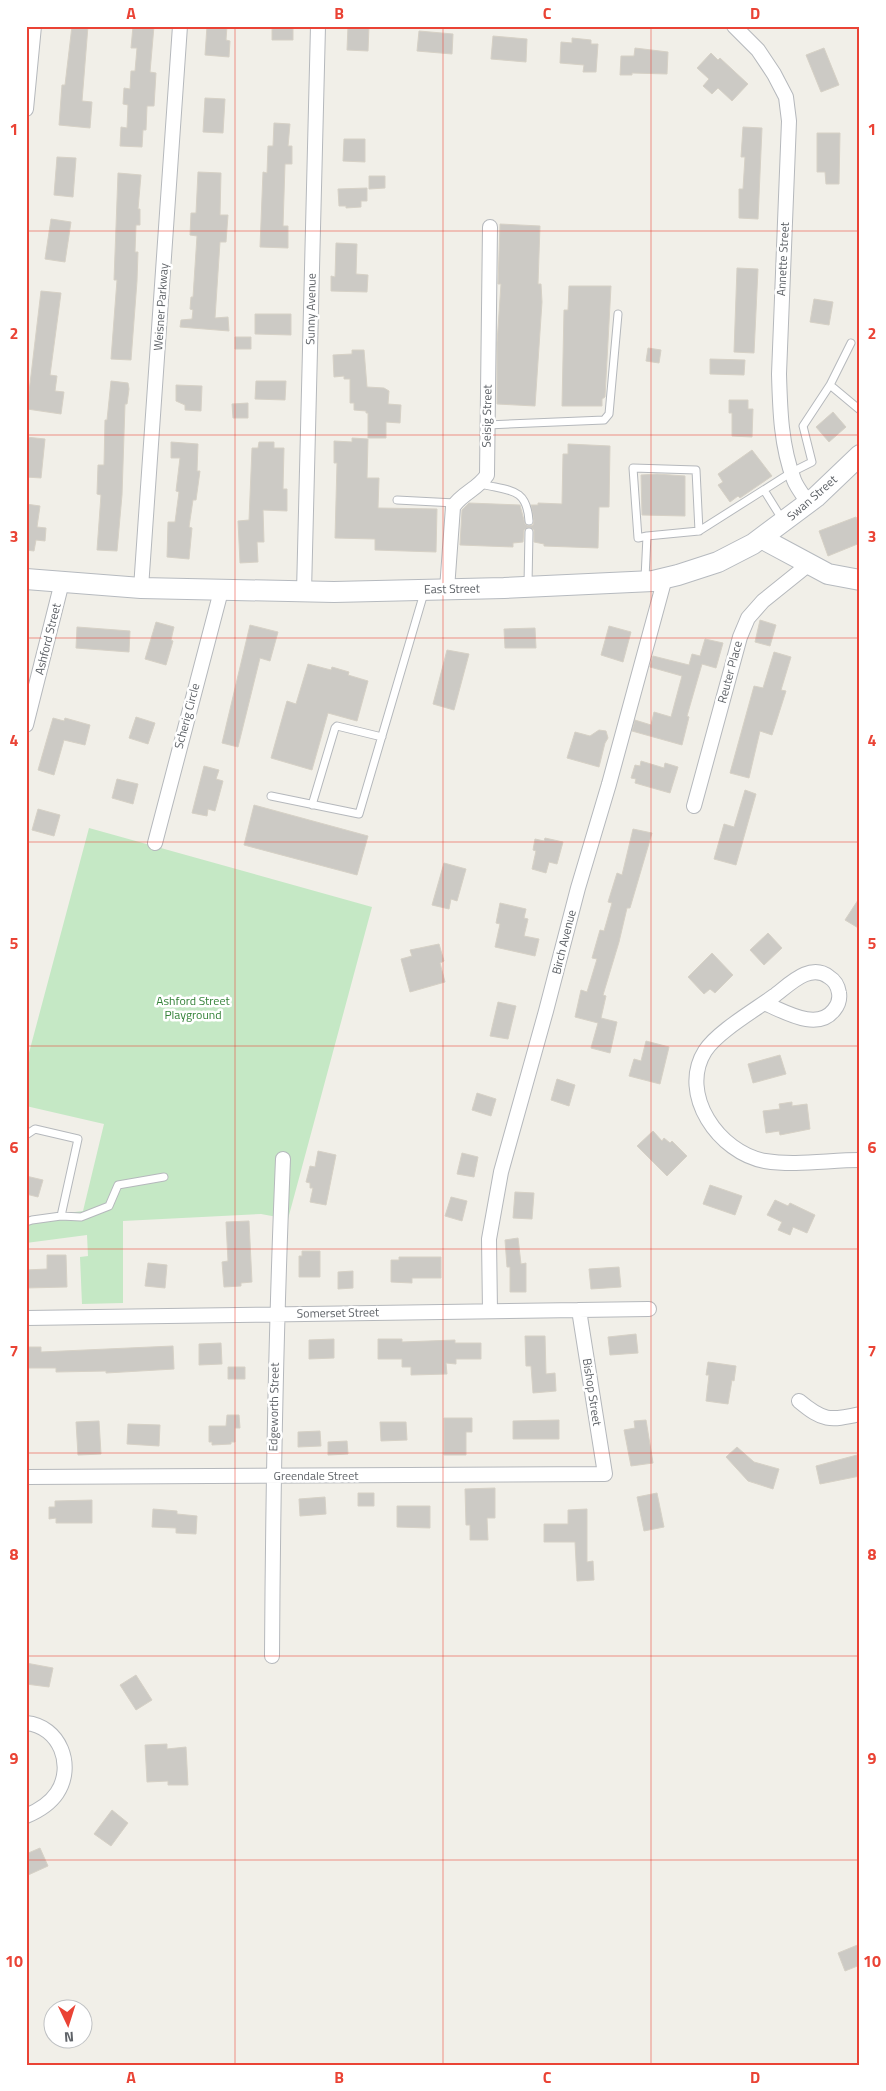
<svg xmlns="http://www.w3.org/2000/svg" width="886" height="2091" font-family="'Titillium Web',sans-serif">
<style>
.green{fill:#c5e8c5}
.building{fill:#cccac5;stroke:#d6d1c6}
.lines{fill:none;stroke-linecap:round;stroke-linejoin:round}
.service-casing{stroke:#b5b8bc;stroke-width:9}
.minor-casing{stroke:#b5b8bc;stroke-width:16}
.secondary-casing{stroke:#b6babf;stroke-width:22}
.service{stroke:#fff;stroke-width:7}
.minor{stroke:#fff;stroke-width:14}
.secondary{stroke:#fff;stroke-width:20}
.grid{fill:none;stroke:#ea4335;stroke-width:1;stroke-opacity:0.55}
.labels{text-anchor:middle;stroke-width:5;stroke-linejoin:round;paint-order:stroke}
.street-label{font-size:12px;fill:#5f6368;stroke:#fff}
.park-label{font-size:12px;fill:#348238;stroke:#fff}
.neatline{fill:none;stroke:#ea4335;stroke-width:2}
.grid-label{font-size:16px;text-anchor:middle;font-weight:bold;fill:#ea4335}
</style>
<rect width="100%" height="100%" fill="#f1efe8"/>
<path class="green" d="M89,828L372,907L288,1219L261,1214L123,1221V1303L82,1304L80,1257L88,1256L87,1235L26,1243V1218L83,1211L104,1124L26,1106V1064Z"/>
<path class="building" d="M72,26H88L82,101L92,102L90,128L59,125L62,85H65Z
M133,26H154L150,72L156,73L154,106H147L146,130H143L142,147L120,146L121,127L127,128L128,105L123,104L124,88L130,89L131,71H135L137,48H131Z
M207,26H227L226,40L230,41L229,57L205,55Z
M272,26H293V40H272Z
M348,26H369L368,51L347,50Z
M419,31L453,34L452,54L417,51Z
M493,36L527,39L526,62L491,59Z
M572,38L591,40V44H598L596,72H583L584,65L560,63L561,42L572,43Z
M635,48L668,52L667,74L632,73V75H620L621,56H634Z
M824,48L839,85L821,92L806,55Z
M711,53L718,60L720,58L748,84L732,101L718,88L712,94L703,86L709,79L697,68Z
M205,98L225,99L223,133L203,132Z
M274,123L290,124L288,146H292V164H285L283,226H288V248L260,247L263,172L267,173L268,146H273Z
M743,127L762,128L758,219L739,218V189H743L745,157H741Z
M817,133H840L839,184H826L825,172H817Z
M344,139H365V162L343,161Z
M57,157L76,158L73,197L54,195Z
M198,172L221,173L220,215H228L226,242H220L215,318L228,317L229,331L180,327L181,320L192,319L193,310L190,309L191,297H193L197,236L190,235L191,213H196Z
M118,173L141,175L138,209H140V225H136L135,252H138L137,281L131,360L111,359L117,280H114Z
M369,176H385V188L369,189Z
M367,188V201H361V207L346,208V206H339L338,189Z
M51,219L71,222L65,262L45,259Z
M500,224L540,226L538,284H541L542,302L535,406L497,404V343L501,284H498Z
M336,243L357,244L356,274L368,275L367,292L331,291V276L335,277Z
M737,268L758,269L754,353L734,352Z
M569,286H611L605,397L602,399V406H562L564,310H568Z
M41,291L61,293L50,375L57,376L55,391L64,392L61,414L27,409Z
M814,299L833,302L829,325L810,322Z
M255,314H291V335L255,334Z
M235,337H251V349H235Z
M648,348L661,350L659,363L646,361Z
M352,350H364L367,387L384,388L389,391L388,404L401,405L400,423L386,422V438H368V413H366V411L354,410V403H350V379H344V376L334,377L333,355L352,354Z
M710,359L745,360L744,375L710,374Z
M111,381L128,383L129,389L127,404H125L122,495L117,551L97,550L101,495L97,494L98,465H104L105,420H107Z
M256,381H286L285,400L255,399Z
M176,385L202,386L201,411L185,410V405L176,401Z
M729,400H748V409H753L752,437L732,436V413H729Z
M248,403V418H233L232,404Z
M833,412L846,427L829,442L816,427Z
M26,437L45,439L41,478L26,477Z
M352,438L368,439L367,478H379L378,508L437,509L436,552L375,550V539L335,538L337,463H334V441L352,442Z
M171,442L198,444L197,471H200L196,500H193L189,527L192,528L189,559L167,557L168,522H175L179,492L176,491L180,458H171Z
M259,442H274V448H284L283,489H287V511L263,510L264,542H257L258,562L240,563L238,521L249,520L252,448H258Z
M568,444L610,446L609,507H599L598,548L544,546V544L534,542V530L529,527L524,530L523,542L513,543V547L460,545L462,510L469,503L520,505L525,524L529,526L533,525L534,521L531,505H538V503L562,504L563,454H568Z
M752,450L772,476L740,498L738,496L730,502L718,485L723,482L718,474Z
M657,474L685,476V516L642,515L641,475Z
M26,504L40,506L37,527L46,528L45,541L36,540L34,551L26,550Z
M856,517L860,526V543L828,556L819,531Z
M760,620L776,625L770,646L755,642Z
M156,622L174,627L171,640L173,641L166,665L145,659Z
M250,625L278,632L270,661L260,658L238,747L222,743Z
M609,626L631,632L623,662L601,655Z
M77,627L130,631L129,652L76,648Z
M535,628L536,648H505L504,629Z
M705,639L723,643L716,668L702,664L687,716L689,717L682,745L632,731L635,720L651,725L654,712L671,717L682,676L650,667L653,656L689,665L692,654L700,656Z
M447,650L469,654L454,710L433,704Z
M774,652L791,657L781,690L786,691L772,735L760,731L749,778L730,773L754,686L763,688Z
M308,664L331,670L332,667L349,672L348,675L368,681L357,721L328,713L312,770L271,758L287,701L296,704Z
M136,717L155,723L148,744L129,738Z
M53,718L64,721L65,718L90,725L85,745L64,740L54,775L38,770Z
M599,730L606,731L608,738L605,743L599,767L567,758L575,732L590,736Z
M641,761L664,768L665,763L678,767L670,793L635,783L636,779L631,778L635,765L640,766Z
M204,766L219,770L216,779L223,781L215,811L208,809L207,816L192,813Z
M117,779L138,784L133,804L112,798Z
M745,790L756,794L736,865L714,859L724,824L734,827Z
M254,805L368,836L357,875L244,845Z
M38,809L60,815L54,836L32,830Z
M633,829L652,833L630,908H627L619,942L603,995L606,996L601,1018L617,1022L610,1053L591,1048L598,1023L575,1017L581,990L587,992L597,959L592,958L600,930L604,931L612,903L608,902L617,873L622,875Z
M545,838L563,842L557,864L549,862L546,873L532,869L536,851L533,850L535,839L544,841Z
M444,863L466,869L457,901L451,899L449,909L432,905Z
M860,897V929L845,920Z
M500,903L526,909L524,918L528,919L524,936L539,939L535,956L495,947L500,924L496,923Z
M768,933L782,948L764,965L750,950Z
M439,944L444,961L440,963L445,982L410,992L401,959L412,956L410,950Z
M712,953L733,975L715,993L710,989L704,994L688,977Z
M498,1002L516,1006L508,1039L490,1036Z
M646,1041L669,1047L660,1084L629,1076L634,1059L641,1061Z
M780,1055L786,1074L753,1083L748,1064Z
M557,1079L575,1085L569,1106L551,1100Z
M477,1093L496,1099L491,1116L472,1110Z
M792,1102V1106L807,1104L810,1129L780,1135L779,1131L766,1133L763,1111L780,1109L779,1104Z
M653,1131L662,1141L664,1138L670,1143L672,1141L687,1156L667,1176L637,1146Z
M318,1151L336,1155L326,1205L310,1202L313,1188H310V1183L306,1182L310,1166L315,1167Z
M462,1153L478,1157L474,1177L457,1174Z
M26,1176L43,1180L38,1197L26,1194Z
M710,1185L742,1196L735,1215L703,1204Z
M515,1192L534,1193L532,1219L513,1218Z
M451,1197L467,1201L462,1221L445,1216Z
M775,1200L788,1206L790,1203L815,1215L807,1233L793,1227L790,1235L778,1230L782,1222L767,1215Z
M249,1221L252,1282L241,1283V1286L224,1287L222,1262L228,1261L226,1222Z
M518,1238L521,1264L526,1263V1292H510V1267H507L505,1240Z
M302,1251H320V1277H299V1256H302Z
M47,1255H66L67,1287L26,1288V1270L47,1269Z
M399,1257H441V1278H412V1283L391,1282V1260H399Z
M148,1263L167,1265L165,1288L145,1286Z
M619,1267L621,1287L591,1289L589,1269Z
M353,1271V1288L338,1289V1272Z
M636,1334L638,1353L610,1355L608,1337Z
M525,1336H545L546,1374L555,1373L556,1391L533,1393L531,1366H526Z
M334,1339V1358L309,1359V1340Z
M378,1339H402V1342L455,1340V1343H481V1359H456V1364L446,1363L447,1374L411,1375V1367H402V1359H378Z
M221,1343L222,1364L199,1365V1344Z
M173,1346L174,1369L106,1373V1371L56,1372V1368H26V1347H41V1352Z
M708,1362L736,1366L734,1381L732,1380L728,1404L706,1401L709,1375H706Z
M228,1367H245V1379H228Z
M227,1415H239L240,1428H235V1442H231V1444L212,1445V1442H209V1426H226Z
M444,1418H472V1432H466V1455H444Z
M559,1420V1439H513V1421Z
M646,1420L653,1463L631,1466L624,1430L635,1428L634,1421Z
M99,1421L101,1454L78,1455L76,1422Z
M380,1422H406L407,1440L381,1441Z
M128,1424L160,1425L159,1446L127,1444Z
M320,1431L321,1446L298,1447V1432Z
M347,1441L348,1454L328,1455V1442Z
M737,1447L754,1462L779,1469L773,1489L748,1481L726,1457Z
M857,1455L860,1476L820,1484L816,1466Z
M495,1488V1518H487L488,1540H470V1525H466L465,1489Z
M358,1493H374V1506H358Z
M657,1493L664,1527L644,1531L637,1497Z
M325,1497L326,1514L300,1516L299,1499Z
M92,1500V1523H56V1518L49,1519V1507H55V1501Z
M397,1506H430V1528L397,1527Z
M153,1509L177,1511V1514L197,1516L196,1534L176,1533V1528L152,1527Z
M587,1509V1562L593,1561L594,1580L577,1581L575,1542H544V1524H568V1510Z
M26,1663L53,1668L49,1687L26,1684Z
M136,1675L152,1700L136,1710L120,1685Z
M167,1744V1749L186,1747L188,1785H168V1781L147,1782L145,1745Z
M112,1810L128,1823L111,1846L94,1834Z
M40,1848L48,1866L26,1876V1854Z
M860,1944V1965L845,1971L838,1953Z"/>
<g class="lines">
<defs>
<path id="service" d="M830,385L851,343
M487,425L604,420L609,414L618,314
M481,484C509,491 527,487 529,521
M764,490L782,519
M397,500L455,503
M699,531L792,472L812,462L803,426L830,385L860,410
M645,578L647,536L699,531L696,470L633,468L638,538L647,536
M528,584L529,532
M271,796L359,814L424,593
M312,805L335,728L337,726L382,737
M26,1135L35,1129L78,1139L61,1216
M26,1222L32,1220L61,1216L81,1217L109,1206L118,1185L164,1177"/>
<path id="minor" d="M734,26L758,50L774,74L786,97L789,121L779,374C780,410 781,446 794,480C797,488 804,496 808,503
M26,109L34,26
M141,588L180,26
M447,589L453,507C462,493 478,489 487,475L490,227
M304,592L318,26
M26,725L62,582
M694,806L740,637L748,618L763,601L809,564
M155,843L221,591
M764,1003C784,1011 817,1032 834,1010C838,1005 840,999 839,993C838,986 834,980 829,977C810,962 789,985 774,996C755,1010 717,1032 705,1051C678,1094 719,1153 765,1161C796,1166 829,1160 860,1160
M490,1311L489,1239L501,1172L546,1011L578,888L609,784L665,578
M26,1318L649,1309
M799,1401C823,1421 829,1421 860,1414
M26,1477L605,1474L579,1310
M272,1656C273,1490 276,1324 283,1159
M26,1723C60,1726 75,1766 57,1793C49,1805 38,1811 26,1816"/>
<path id="secondary" d="M761,538L828,574L860,580
M26,579L141,588L334,592L504,588L653,581L678,575L718,562L753,544L816,497L860,455"/>
</defs>
<use href="#service" class="service-casing"/>
<use href="#minor" class="minor-casing"/>
<use href="#secondary" class="secondary-casing"/>
<use href="#service" class="service"/>
<use href="#minor" class="minor"/>
<use href="#secondary" class="secondary"/>
</g>
<path class="grid" d="M235,26V2065M443,26V2065M651,26V2065M26,231H860M26,435H860M26,638H860M26,842H860M26,1046H860M26,1249H860M26,1453H860M26,1656H860M26,1860H860"/>
<g class="labels">
<g class="street-label">
<text transform="translate(783 259) rotate(-87)" y="4">Annette Street</text>
<text transform="translate(161 307) rotate(-86)" y="4">Weisner Parkway</text>
<text transform="translate(311 309) rotate(-89)" y="4">Sunny Avenue</text>
<text transform="translate(487 416) rotate(-89)" y="4">Seisig Street</text>
<text transform="translate(812 498) rotate(-41)" y="4">Swan Street</text>
<text transform="translate(452 589) rotate(-1)" y="4">East Street</text>
<text transform="translate(48 639) rotate(-76)" y="4">Ashford Street</text>
<text transform="translate(730 672) rotate(-75)" y="4">Reuter Place</text>
<text transform="translate(187 716) rotate(-75)" y="4">Scherig Circle</text>
<text transform="translate(564 942) rotate(-76)" y="4">Birch Avenue</text>
<text transform="translate(338 1313) rotate(-1)" y="4">Somerset Street</text>
<text transform="translate(592 1392) rotate(81)" y="4">Bishop Street</text>
<text transform="translate(274 1407) rotate(-89)" y="4">Edgeworth Street</text>
<text x="316" y="1480">Greendale Street</text>
</g>
<g class="park-label">
<text x="193" y="1005">Ashford Street<tspan x="193" dy="14">Playground</tspan></text>
</g>
</g>
<rect width="886" height="2091" fill="none" stroke="#ffffff" stroke-width="55"/>
<g transform="translate(68 2024) rotate(176)"><circle r="24" fill="#ffffff" stroke="#bfc1c3"/>
<path d="M0-4L9 19L0 12L-9 19Z" fill="#ea4335"/>
<text y="-8" font-size="14" font-weight="bold" text-anchor="middle" fill="#5f6368">N</text>
</g>
<rect x="28" y="28" width="830" height="2036" class="neatline"/>
<g class="grid-label">
<text x="131" y="19">A</text>
<text x="339" y="19">B</text>
<text x="547" y="19">C</text>
<text x="755" y="19">D</text>
<text x="14" y="135">1</text>
<text x="872" y="135">1</text>
<text x="14" y="339">2</text>
<text x="872" y="339">2</text>
<text x="14" y="542">3</text>
<text x="872" y="542">3</text>
<text x="14" y="746">4</text>
<text x="872" y="746">4</text>
<text x="14" y="949">5</text>
<text x="872" y="949">5</text>
<text x="14" y="1153">6</text>
<text x="872" y="1153">6</text>
<text x="14" y="1357">7</text>
<text x="872" y="1357">7</text>
<text x="14" y="1560">8</text>
<text x="872" y="1560">8</text>
<text x="14" y="1764">9</text>
<text x="872" y="1764">9</text>
<text x="14" y="1967">10</text>
<text x="872" y="1967">10</text>
<text x="131" y="2083">A</text>
<text x="339" y="2083">B</text>
<text x="547" y="2083">C</text>
<text x="755" y="2083">D</text>
</g>
</svg>
